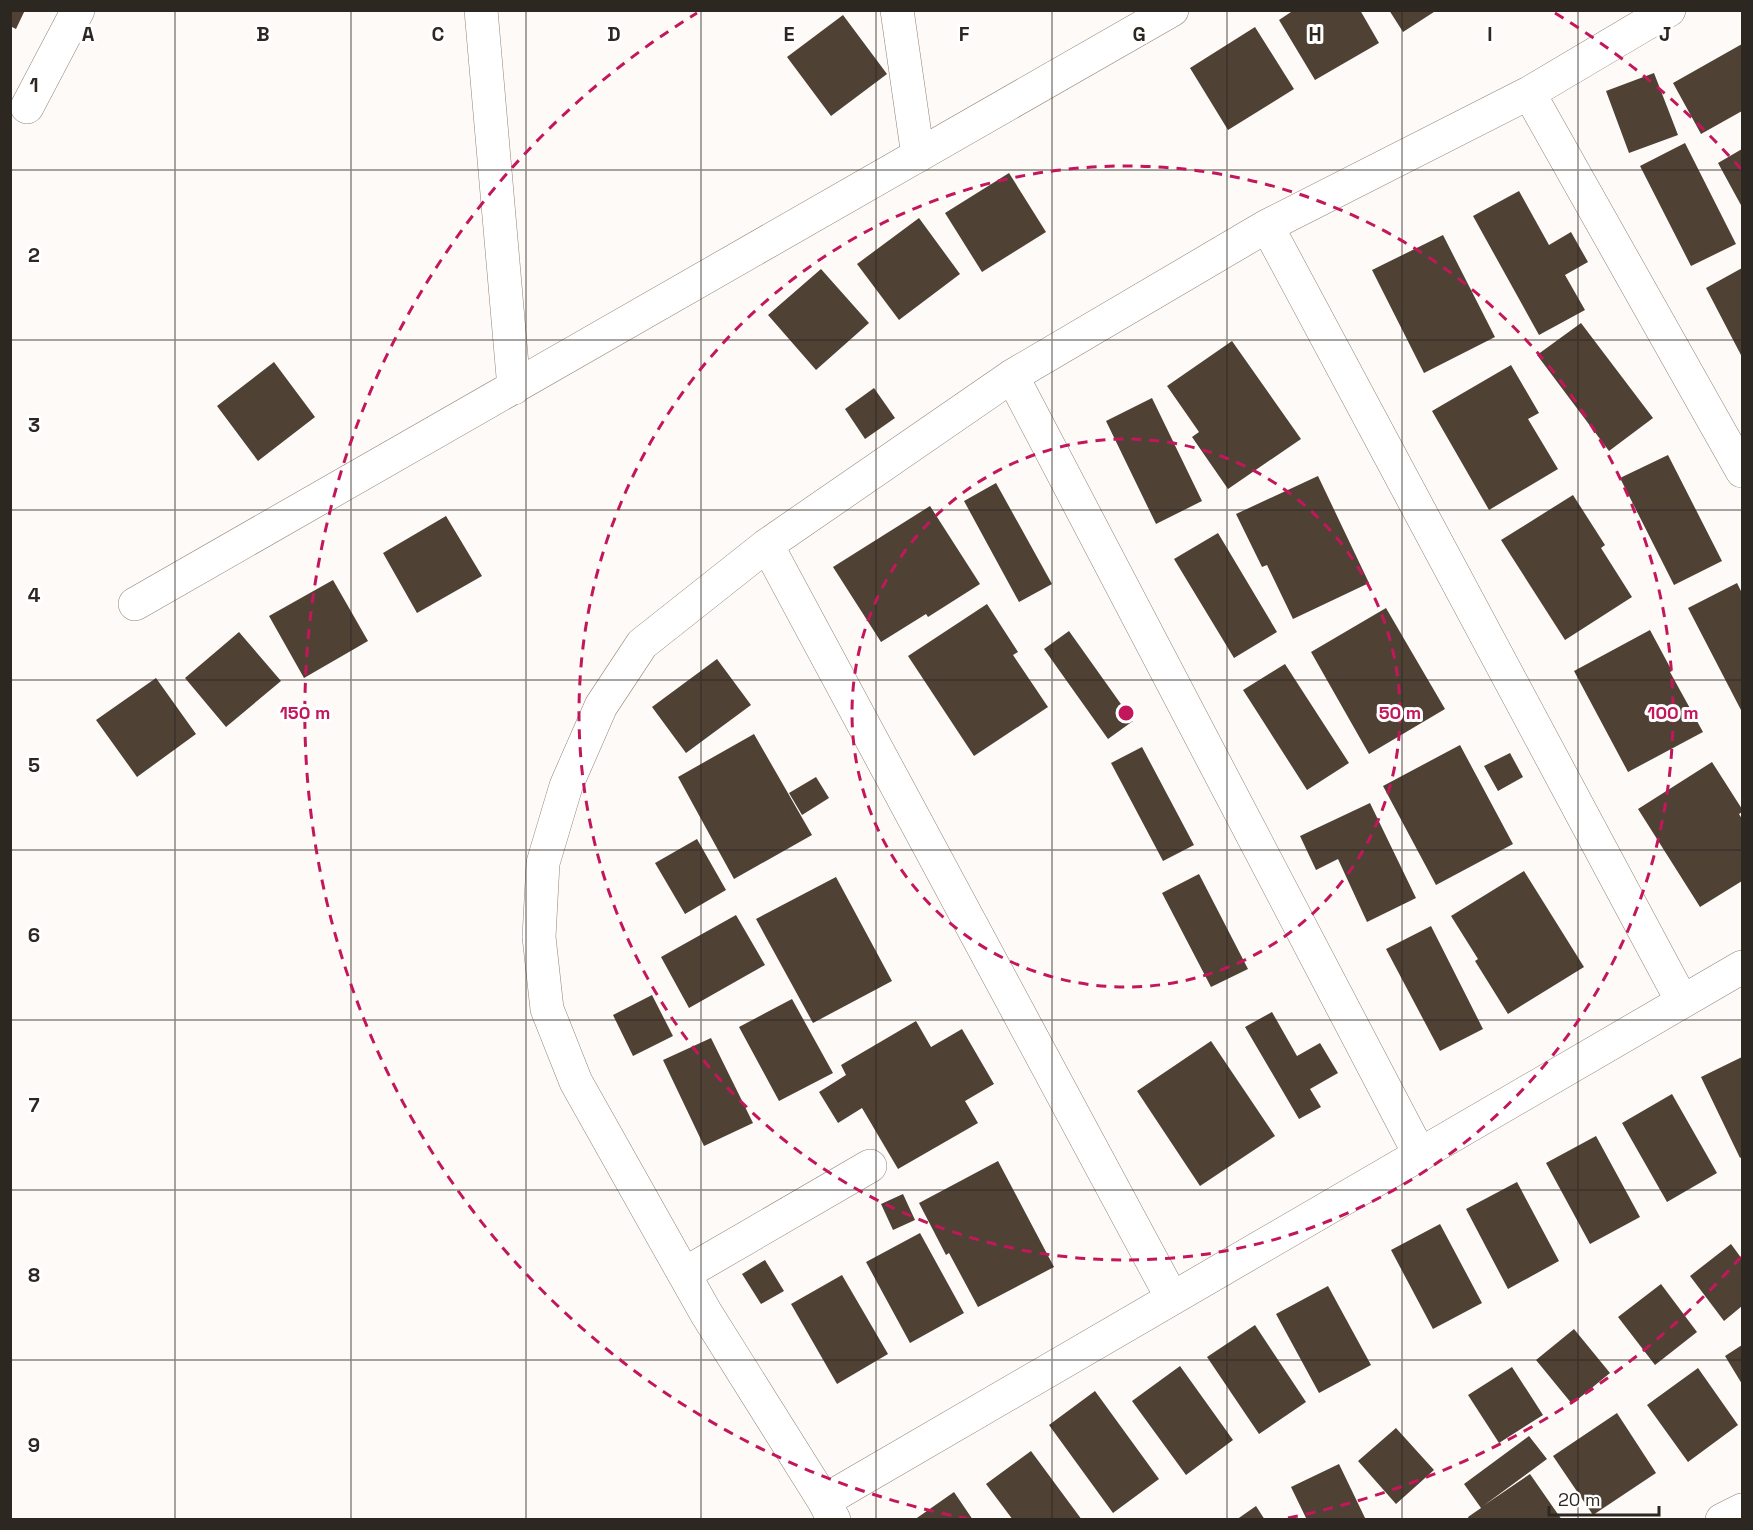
<svg xmlns="http://www.w3.org/2000/svg" width="1753" height="1530" font-family="'Space Grotesk',sans-serif">
<style>
.building{fill:#4f4235}
.lines{fill:none;stroke-linecap:round;stroke-linejoin:round}
.minor-casing{stroke:#928375;stroke-width:34}
.minor{stroke:#fff;stroke-width:33}
.grid{fill:none;stroke:#2d2721;stroke-width:1.5;stroke-opacity:0.55}
.ring{fill:none;stroke:#c2185b;stroke-width:3;stroke-dasharray:10 8}
.grid-label{font-size:20px;text-anchor:middle;font-weight:bold;fill:#2d2721;stroke:#fff;stroke-width:6;stroke-linejoin:round;paint-order:stroke}
.centre{fill:#c2185b;stroke:#fff;stroke-width:3}
.ring-label{font-size:18px;text-anchor:middle;font-weight:bold;fill:#c2185b;stroke:#fff;stroke-width:6;stroke-linejoin:round;paint-order:stroke}
</style>
<rect width="100%" height="100%" fill="#fefaf7"/>
<path class="building" d="M10,10H25L16,29L10,26Z
M1294,10H1360L1379,43L1315,80L1279,20Z
M1389,10H1437L1403,32Z
M843,15L887,74L831,116L787,57Z
M1255,27L1294,89L1228,130L1190,68Z
M1742,44V111L1701,134L1673,83Z
M1654,73L1678,135L1629,153L1606,91Z
M1685,143L1736,244L1691,266L1640,166Z
M1742,149V207L1718,163Z
M1009,173L1046,232L982,272L945,213Z
M1519,191L1549,245L1571,232L1588,262L1565,275L1585,310L1539,335L1473,216Z
M919,218L960,274L899,320L857,264Z
M1443,235L1495,337L1424,373L1372,270Z
M1742,268V357L1706,288Z
M821,269L869,323L816,370L768,315Z
M1581,323L1653,418L1609,451L1537,355Z
M1232,341L1301,439L1228,489L1192,437L1199,432L1167,386Z
M274,362L315,417L258,461L217,406Z
M1511,365L1539,413L1528,419L1558,469L1489,510L1432,411Z
M874,388L895,418L865,439L845,409Z
M1152,398L1202,501L1156,524L1106,421Z
M1668,455L1722,561L1674,585L1620,478Z
M1318,476L1369,583L1293,619L1267,565L1262,567L1236,514Z
M996,483L1052,584L1019,602L964,501Z
M1573,495L1605,545L1601,548L1632,597L1565,640L1501,540Z
M930,506L980,584L928,617L926,614L881,642L833,567Z
M446,516L482,576L417,613L383,553Z
M1218,533L1277,632L1234,658L1174,559Z
M333,580L368,641L304,678L269,616Z
M1737,583L1742,593V712L1688,608Z
M987,604L1018,652L1013,655L1048,707L974,756L908,656Z
M1386,608L1445,709L1369,754L1311,652Z
M1650,630L1672,671L1670,672L1703,732L1628,772L1574,671Z
M1069,631L1133,721L1108,739L1044,649Z
M239,632L281,681L226,727L185,678Z
M717,659L751,705L686,753L652,707Z
M1285,664L1349,763L1307,790L1243,690Z
M156,678L196,734L137,777L96,720Z
M754,734L812,835L734,879L678,777Z
M1460,745L1513,844L1436,885L1383,786Z
M1142,747L1194,845L1163,861L1111,763Z
M1510,753L1523,777L1498,791L1484,766Z
M1712,762L1742,809V812L1739,814L1742,819V881L1700,907L1638,809Z
M816,777L829,798L802,815L789,793Z
M1370,803L1416,898L1367,922L1338,859L1316,870L1300,836Z
M697,839L726,890L685,914L655,863Z
M1524,871L1584,967L1508,1014L1475,961L1478,959L1451,916Z
M1199,874L1248,969L1211,987L1162,893Z
M836,877L892,981L813,1023L756,919Z
M736,915L765,965L689,1008L661,957Z
M1431,926L1483,1029L1440,1051L1386,949Z
M652,995L673,1036L633,1056L613,1015Z
M792,999L833,1073L779,1101L739,1027Z
M1272,1012L1297,1056L1320,1043L1338,1073L1310,1089L1321,1107L1299,1119L1245,1027Z
M916,1021L931,1047L962,1029L994,1084L965,1101L978,1123L898,1169L862,1108L838,1123L819,1092L846,1075L841,1065Z
M711,1038L753,1123L704,1146L663,1060Z
M1211,1041L1275,1136L1200,1186L1137,1091Z
M1742,1057V1157L1740,1158L1701,1077Z
M1672,1094L1717,1173L1667,1202L1622,1123Z
M1596,1136L1640,1217L1590,1244L1546,1163Z
M998,1161L1054,1267L978,1307L949,1253L946,1255L919,1203Z
M1517,1182L1559,1261L1508,1289L1466,1209Z
M903,1194L915,1220L893,1230L881,1204Z
M1440,1224L1482,1303L1433,1329L1391,1250Z
M920,1233L964,1313L910,1343L866,1262Z
M1731,1244L1742,1259V1306L1724,1321L1690,1276Z
M765,1260L784,1291L761,1304L742,1274Z
M842,1275L888,1354L837,1384L791,1304Z
M1661,1284L1697,1332L1655,1365L1618,1317Z
M1328,1286L1371,1365L1319,1393L1276,1314Z
M1255,1325L1306,1402L1259,1434L1207,1357Z
M1574,1329L1610,1373L1572,1404L1536,1360Z
M1742,1345V1384L1725,1356Z
M1180,1366L1233,1440L1186,1475L1132,1401Z
M1512,1367L1543,1415L1499,1443L1468,1395Z
M1698,1368L1738,1425L1688,1462L1647,1405Z
M1095,1391L1159,1479L1113,1513L1049,1425Z
M1617,1413L1656,1473L1593,1515L1553,1456Z
M1396,1428L1434,1470L1396,1504L1358,1461Z
M1529,1436L1547,1459L1483,1506L1530,1474L1562,1520H1469L1468,1517L1481,1508L1464,1484Z
M1031,1451L1082,1520H1013L986,1484Z
M1339,1464L1366,1520H1307L1291,1487Z
M954,1492L973,1520H914Z
M1256,1506L1265,1520H1236Z"/>
<g class="lines">
<defs>
<path id="minor" d="M481,10L514,388
M897,10L918,156
M1529,93L1742,471
M27,107L78,10
M1267,226L1682,1001
M1012,376L1420,1155
M767,545L1172,1298
M135,604L1172,10
M684,1274L870,1166
M824,1501L706,1313L684,1274L576,1082L547,1009L539,937L543,863L566,786L601,706L642,644L767,545L1012,376L1267,226L1529,93L1669,10
M834,1520L824,1501L1742,967
M1722,1520L1742,1510"/>
</defs>
<use href="#minor" class="minor-casing"/>
<use href="#minor" class="minor"/>
</g>
<path class="grid" d="M175,10V1520M351,10V1520M526,10V1520M701,10V1520M876,10V1520M1052,10V1520M1227,10V1520M1402,10V1520M1578,10V1520M10,170H1742M10,340H1742M10,510H1742M10,680H1742M10,850H1742M10,1020H1742M10,1190H1742M10,1360H1742"/>
<g class="ring">
<circle cx="1126" cy="713" r="274"/>
<circle cx="1126" cy="713" r="547"/>
<path d="M1741 1257A821 821 0 0 1 1283 1519M969 1519A821 821 0 0 1 697 13M1555 13A821 821 0 0 1 1741 169"/>
</g>
<g class="grid-label">
<text x="88" y="41">A</text>
<text x="263" y="41">B</text>
<text x="438" y="41">C</text>
<text x="614" y="41">D</text>
<text x="789" y="41">E</text>
<text x="964" y="41">F</text>
<text x="1139" y="41">G</text>
<text x="1315" y="41">H</text>
<text x="1490" y="41">I</text>
<text x="1665" y="41">J</text>
<text x="34" y="92">1</text>
<text x="34" y="262">2</text>
<text x="34" y="432">3</text>
<text x="34" y="602">4</text>
<text x="34" y="772">5</text>
<text x="34" y="942">6</text>
<text x="34" y="1112">7</text>
<text x="34" y="1282">8</text>
<text x="34" y="1452">9</text>
</g>
<circle cx="1126" cy="713" r="9" class="centre"/>
<g class="ring-label">
<text x="1400" y="719">50 m</text>
<text x="1673" y="719">100 m</text>
<text x="305" y="719">150 m</text>
</g>
<rect width="1753" height="1530" fill="none" stroke="#2d2721" stroke-width="24"/>
<path d="M1549 1506v9h110v-9" fill="none" stroke="#2d2721" stroke-width="3"/>
<text x="1558" y="1506" font-size="18" fill="#2d2721" stroke="#ffffff" stroke-width="4.5" paint-order="stroke">20 m</text>
</svg>
